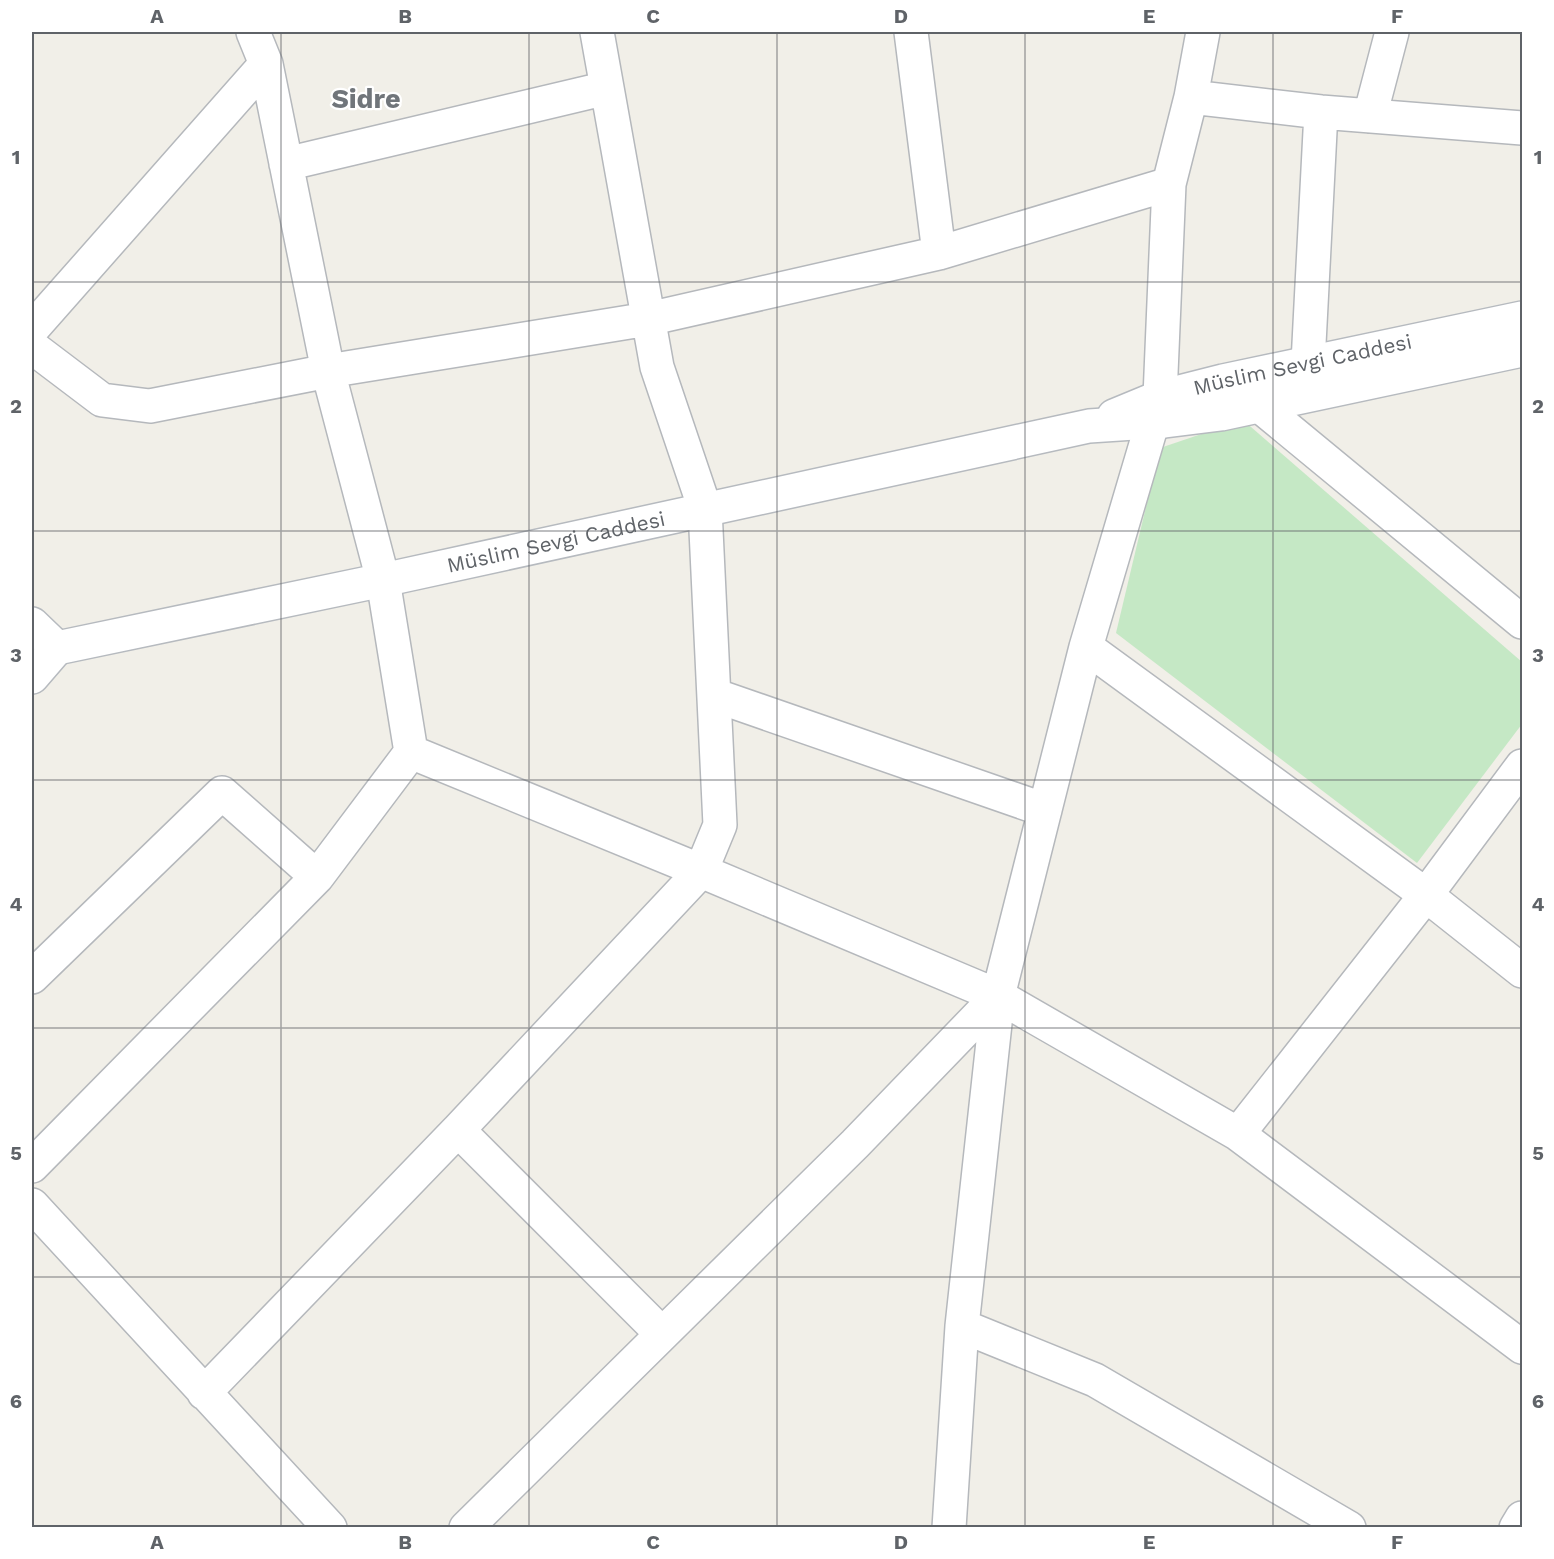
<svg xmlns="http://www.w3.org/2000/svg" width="1554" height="1559" font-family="'Work Sans',sans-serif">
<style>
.green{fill:#c5e8c5}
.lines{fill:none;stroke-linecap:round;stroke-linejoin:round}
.street-casing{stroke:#b5b8bc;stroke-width:36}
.secondary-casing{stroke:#b6babf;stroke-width:36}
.street{stroke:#fff;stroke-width:33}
.secondary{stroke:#fff;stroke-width:33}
.grid{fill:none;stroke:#5f6368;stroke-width:1.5;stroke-opacity:0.55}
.labels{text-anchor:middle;stroke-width:4.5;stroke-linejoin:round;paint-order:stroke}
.street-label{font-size:21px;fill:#5f6368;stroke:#fff}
.district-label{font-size:27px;font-weight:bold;fill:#70757a;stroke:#fff}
.neatline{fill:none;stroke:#5f6368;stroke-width:2}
.grid-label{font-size:20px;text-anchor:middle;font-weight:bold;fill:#5f6368}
</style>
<rect width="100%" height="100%" fill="#f1efe8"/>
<path class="green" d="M1243,420L1522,662V724L1417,863L1116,633L1160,448Z"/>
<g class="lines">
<defs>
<path id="street" d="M911,32L939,253
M1191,97L1321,112L1522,128
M1370,116L1392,32
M286,164L607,88
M32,329L266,64
M32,347L102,400L150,406L328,371L648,319L939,253L1169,184
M1308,363L1321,112
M1260,406L1522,622
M1086,647L1426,895L1522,971
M714,695L1045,810
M411,752L701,871L998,996L1238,1134L1522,1347
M32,977L222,793L317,877
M458,1130L701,871L720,825L705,509L657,367L597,32
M1238,1134L1426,895L1522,766
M32,1166L317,877L411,752L383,580L328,371L266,64L253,32
M32,1205L330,1528
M962,1326L1095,1380L1349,1528
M204,1393L458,1130L662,1334
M466,1528L855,1144L998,996
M949,1528L962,1326L998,996L1086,647L1160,397L1169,184L1191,97L1203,32
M1516,1528L1522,1518"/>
<g id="secondary">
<path id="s1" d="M1114,416L1160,397L1223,381L1522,318"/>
<path d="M32,624L57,648"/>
<path id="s2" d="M57,648L383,580L1089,426L1165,421L1221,414L1522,350"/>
<path d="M32,677L57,648"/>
</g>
</defs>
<use href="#street" class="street-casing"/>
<use href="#secondary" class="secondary-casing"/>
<use href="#street" class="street"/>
<use href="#secondary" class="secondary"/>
</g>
<path class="grid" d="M281,32V1528M529,32V1528M777,32V1528M1025,32V1528M1273,32V1528M32,282H1522M32,531H1522M32,780H1522M32,1028H1522M32,1277H1522"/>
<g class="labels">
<g class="street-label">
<text dy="7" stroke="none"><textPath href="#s1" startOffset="196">Müslim Sevgi Caddesi</textPath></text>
<text dy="7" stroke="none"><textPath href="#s2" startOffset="510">Müslim Sevgi Caddesi</textPath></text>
</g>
<g class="district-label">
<text x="366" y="108">Sidre</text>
</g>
</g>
<rect width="1554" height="1559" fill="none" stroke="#ffffff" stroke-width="66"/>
<rect x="33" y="33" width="1488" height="1493" class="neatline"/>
<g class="grid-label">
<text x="157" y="23">A</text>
<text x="405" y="23">B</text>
<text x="653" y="23">C</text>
<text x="901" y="23">D</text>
<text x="1149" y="23">E</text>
<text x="1397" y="23">F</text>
<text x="16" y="164">1</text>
<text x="1538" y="164">1</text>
<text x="16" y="413">2</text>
<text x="1538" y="413">2</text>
<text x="16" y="662">3</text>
<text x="1538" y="662">3</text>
<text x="16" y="911">4</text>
<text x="1538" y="911">4</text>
<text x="16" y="1160">5</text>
<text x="1538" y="1160">5</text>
<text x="16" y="1408">6</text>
<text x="1538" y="1408">6</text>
<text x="157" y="1549">A</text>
<text x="405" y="1549">B</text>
<text x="653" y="1549">C</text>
<text x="901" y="1549">D</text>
<text x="1149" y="1549">E</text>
<text x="1397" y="1549">F</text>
</g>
</svg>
